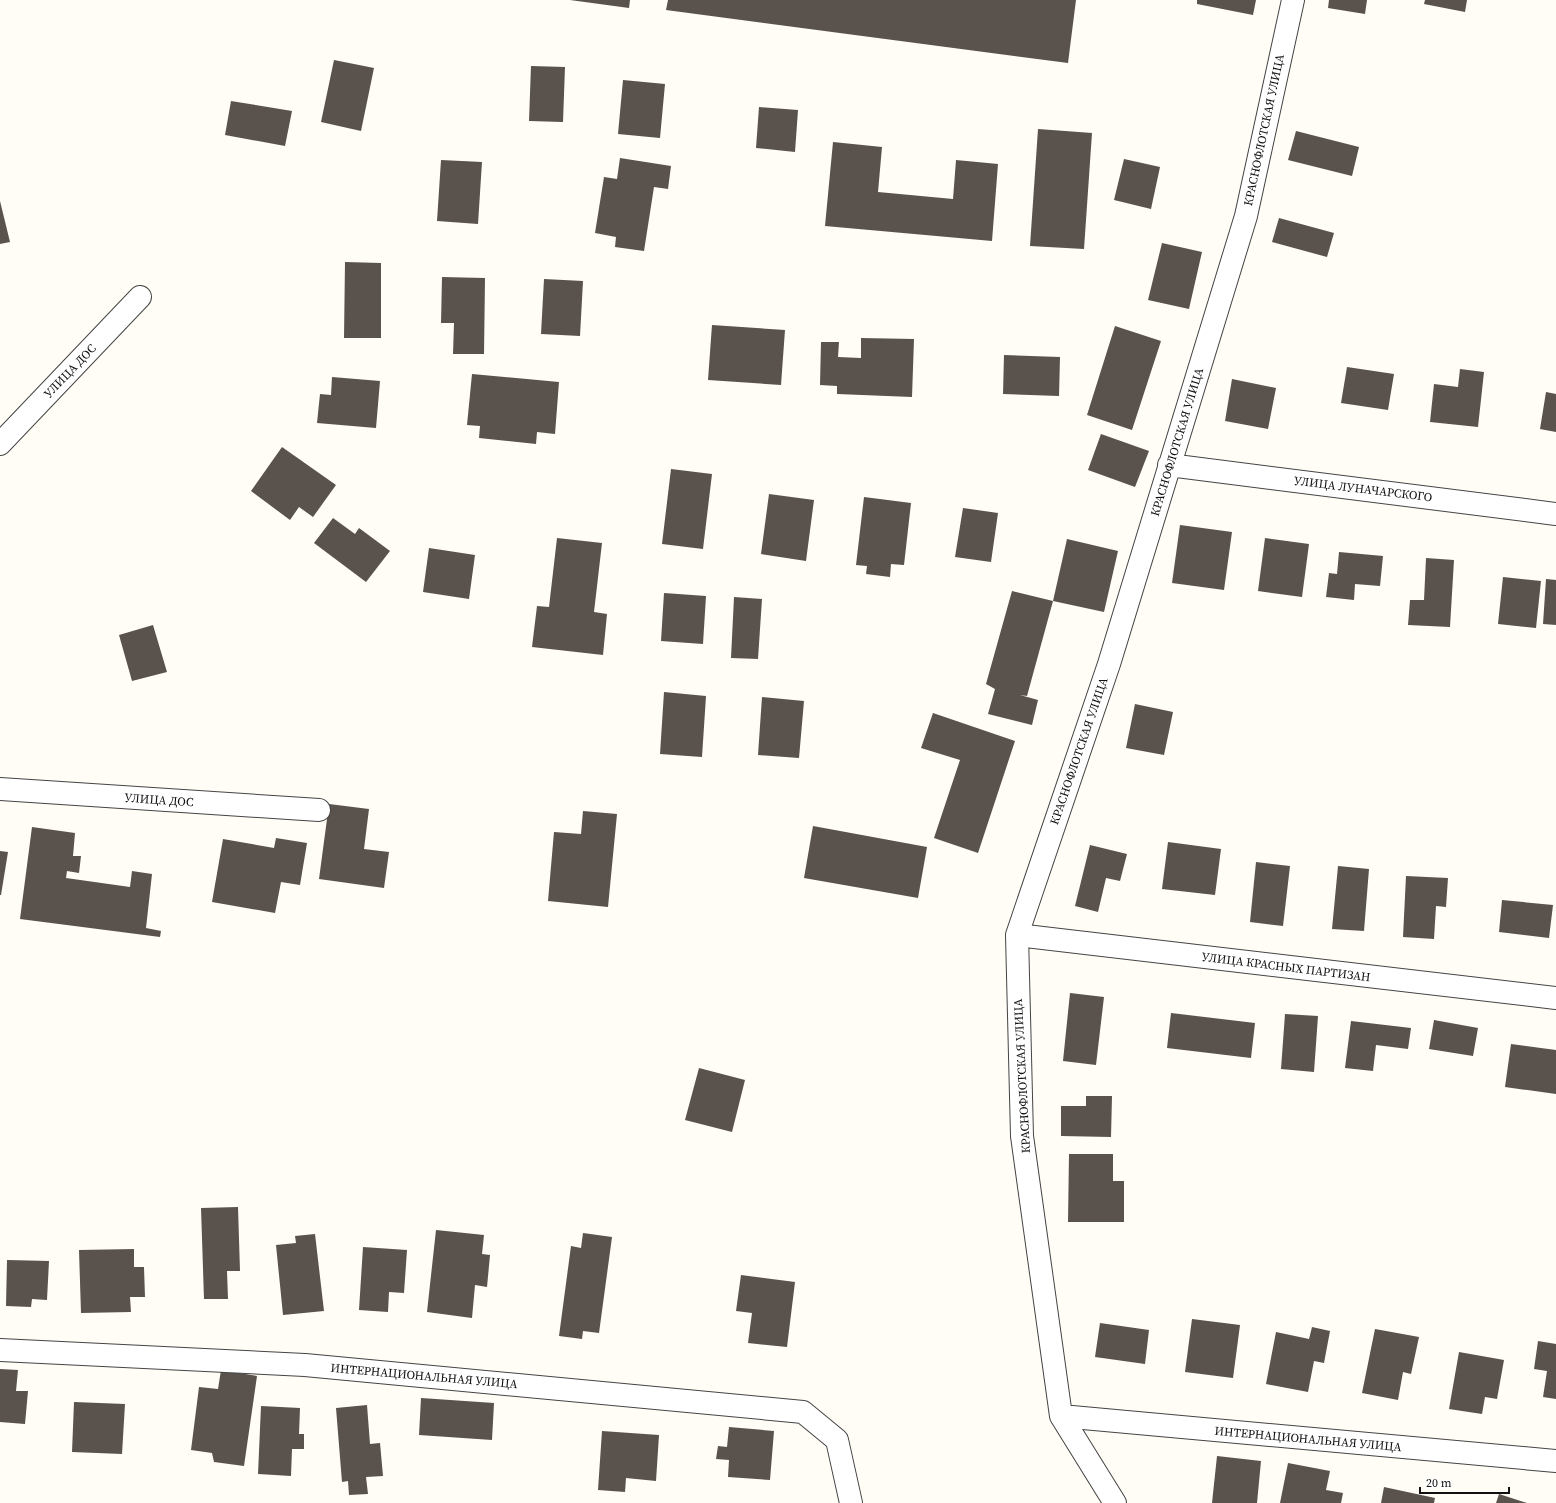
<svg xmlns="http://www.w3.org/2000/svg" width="1556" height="1503" font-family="'Source Serif 4',serif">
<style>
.building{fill:#5a524d}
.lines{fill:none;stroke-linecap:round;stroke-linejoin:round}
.minor-casing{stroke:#444;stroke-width:24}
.minor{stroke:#fff;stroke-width:22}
.labels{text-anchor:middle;stroke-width:4;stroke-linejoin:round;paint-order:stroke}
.street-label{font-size:12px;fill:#111;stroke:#fff}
</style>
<rect width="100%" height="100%" fill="#fffdf5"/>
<path class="building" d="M570,0H630L629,8Z
M668,0H1076L1068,63L666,10Z
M1197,0H1256L1253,15L1197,4Z
M1329,0H1367L1365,14L1328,8Z
M1425,0H1467L1465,12L1424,4Z
M334,60L374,68L361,131L321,122Z
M531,66L565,67L563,122L529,121Z
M623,80L665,84L660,138L618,134Z
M231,101L292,111L285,146L225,135Z
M759,107L798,110L795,152L756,148Z
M1038,129L1092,133L1084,249L1030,246Z
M1296,131L1359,147L1352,176L1288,160Z
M833,142L882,147L878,192L953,199L956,160L998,164L992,241L825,226Z
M620,158L671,166L668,189L654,187L644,251L615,247L616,237L595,233L604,177L617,179Z
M1124,159L1160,167L1151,209L1114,200Z
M441,160L482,162L478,224L437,221Z
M0,201L10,242L0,244Z
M1279,218L1334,233L1327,257L1272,242Z
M1162,243L1202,252L1189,309L1148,300Z
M345,262L381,263V338H344Z
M442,277L485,278L484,354H453L454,323H441Z
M544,279L583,281L580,336L541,334Z
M712,325L785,330L781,385L708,380Z
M1115,326L1161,341L1132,430L1087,415Z
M861,338L914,339L912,397L837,394V386L820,385L821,342H839L838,357L861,358Z
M1004,355L1060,357L1059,396L1003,394Z
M1347,367L1394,374L1388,410L1341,403Z
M1460,369L1484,372L1478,427L1430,422L1434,384L1458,387Z
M472,374L559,382L555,434L537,432L536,444L479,438L480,426L467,425Z
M332,377L380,381L376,428L317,423L320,394L331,395Z
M1232,379L1276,388L1268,429L1225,421Z
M1546,392L1556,394V432L1540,429Z
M1101,434L1149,451L1135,487L1088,470Z
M282,447L336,485L313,517L299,507L290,520L251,491Z
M671,469L712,474L703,549L662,544Z
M769,494L814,500L806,561L761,554Z
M864,497L911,503L904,565L891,564L890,577L866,574L867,566L856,565Z
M963,508L998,513L991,562L955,557Z
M333,518L355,534L359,528L390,551L366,582L314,543Z
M1180,525L1232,532L1224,590L1172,583Z
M557,538L602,543L594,612L607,614L603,655L532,647L537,606L549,607Z
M1265,538L1309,544L1302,597L1258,591Z
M1067,539L1118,551L1104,612L1053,601Z
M429,548L475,555L469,599L423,592Z
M1339,552L1383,556L1380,586L1355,584L1354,600L1326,597L1329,573L1337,574Z
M1426,558L1454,560L1450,627L1408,625L1410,600H1424Z
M1503,577L1541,581L1536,628L1498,624Z
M1546,579L1556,580V625L1543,624Z
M1012,591L1053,601L1027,696L1020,695L1038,700L1032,725L988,714L995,689L986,684Z
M664,593L706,596L703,644L661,641Z
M734,597L762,599L758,659L731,658Z
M153,625L167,672L132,681L119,635Z
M664,692L706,696L702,757L660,754Z
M762,697L804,701L799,758L758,755Z
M1135,704L1173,712L1164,755L1126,748Z
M933,713L1015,741L978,853L934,838L960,760L921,748Z
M329,804L369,809L364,849L389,852L384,888L319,879Z
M583,811L617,814L608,907L548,901L554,832L581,834Z
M813,826L927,847L918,898L804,878Z
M32,827L75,833L73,856H81L79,873L67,871L66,878L130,887L132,871L152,874L146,928L161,931L160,937L20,919Z
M276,838L307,843L300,885L281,882L275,913L212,902L223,839L274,848Z
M1168,842L1221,849L1215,895L1162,889Z
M1090,845L1127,854L1120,881L1106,878L1098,912L1075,906Z
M0,851L8,852L1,895H0Z
M1256,862L1290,866L1283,926L1250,922Z
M1338,866L1369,869L1364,931L1332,929Z
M1406,876L1448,878L1446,907L1436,906L1434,939L1403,937Z
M1502,900L1553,905L1549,938L1499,932Z
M1070,993L1104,997L1096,1065L1063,1061Z
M1171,1013L1255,1023L1251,1058L1167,1048Z
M1285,1014L1318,1016L1314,1072L1281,1069Z
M1434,1020L1478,1028L1473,1056L1429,1049Z
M1351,1021L1411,1028L1408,1049L1376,1045L1373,1071L1345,1068Z
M1511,1044L1556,1050V1094L1505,1087Z
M699,1068L745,1080L732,1132L685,1120Z
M1086,1096H1112L1111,1137L1061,1136V1106H1086Z
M1069,1154H1113V1181H1124V1222H1068Z
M238,1207L240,1271H227L228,1299H204L201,1208Z
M436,1230L484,1235L482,1254L490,1255L487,1287L475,1285L472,1318L427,1312Z
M583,1233L612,1237L599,1333L583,1331L582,1339L559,1336L571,1246L581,1248Z
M315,1234L324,1311L283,1315L276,1245L296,1243L295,1236Z
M363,1247L407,1250L404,1293L389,1292L388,1312L359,1310Z
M134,1249V1267H144L145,1297H130L131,1312L81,1313L79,1250Z
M7,1260L49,1261L47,1300L32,1299L31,1307L6,1306Z
M741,1275L795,1282L787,1347L748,1343L752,1313L736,1311Z
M1192,1319L1240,1325L1233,1378L1185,1372Z
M1100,1323L1149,1330L1145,1364L1095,1357Z
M1312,1327L1330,1331L1324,1363L1314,1361L1308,1392L1266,1384L1276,1332L1309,1339Z
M1375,1329L1419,1337L1411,1374L1403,1372L1398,1400L1362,1393Z
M1538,1341L1556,1344V1399L1543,1397L1547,1371L1534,1369Z
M1459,1352L1504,1360L1497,1399L1485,1397L1482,1414L1449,1409Z
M0,1369L18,1370L16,1391H28L25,1424L0,1422Z
M221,1370L257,1376L244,1466L214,1462L212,1453L191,1450L199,1387L218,1389Z
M421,1398L494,1403L492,1440L419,1435Z
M74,1402L125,1404L122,1454L72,1452Z
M367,1405L370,1444L380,1443L383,1476L366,1477L368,1494L349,1495L348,1481L342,1482L336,1408Z
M261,1406L300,1408L299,1434H304V1449H292L291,1476L258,1474Z
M729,1427L774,1431L770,1480L728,1477L729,1460L716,1459L718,1446L727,1447Z
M602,1431L659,1435L656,1481L626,1478L625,1492L598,1490Z
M1217,1456L1261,1461L1257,1503H1212Z
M1288,1463L1330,1471L1326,1490L1343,1493L1341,1503H1280Z
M1384,1487L1435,1498L1434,1503H1381Z
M1499,1494L1527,1503H1496Z"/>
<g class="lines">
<defs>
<path id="minor" d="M0,444L140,297
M1169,465L1556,514
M0,789L319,810
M1017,935L1556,998
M0,1350L305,1365L803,1412L837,1440L851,1503
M1061,1416L1556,1461
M1115,1503L1061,1416L1022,1136L1017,935L1109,664L1246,216L1293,0"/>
</defs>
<use href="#minor" class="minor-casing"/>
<use href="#minor" class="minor"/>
</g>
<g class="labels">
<g class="street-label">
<text transform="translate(1264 130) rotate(-78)" y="4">КРАСНОФЛОТСКАЯ УЛИЦА</text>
<text transform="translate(70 371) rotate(-46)" y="4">УЛИЦА ДОС</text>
<text transform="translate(1177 442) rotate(-73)" y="4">КРАСНОФЛОТСКАЯ УЛИЦА</text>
<text transform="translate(1363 489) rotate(7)" y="4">УЛИЦА ЛУНАЧАРСКОГО</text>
<text transform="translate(1079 751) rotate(-71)" y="4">КРАСНОФЛОТСКАЯ УЛИЦА</text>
<text transform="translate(159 800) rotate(4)" y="4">УЛИЦА ДОС</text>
<text transform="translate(1286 967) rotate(7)" y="4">УЛИЦА КРАСНЫХ ПАРТИЗАН</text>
<text transform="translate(1022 1076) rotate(-93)" y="4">КРАСНОФЛОТСКАЯ УЛИЦА</text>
<text transform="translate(424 1376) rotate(5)" y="4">ИНТЕРНАЦИОНАЛЬНАЯ УЛИЦА</text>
<text transform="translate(1308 1439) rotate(5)" y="4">ИНТЕРНАЦИОНАЛЬНАЯ УЛИЦА</text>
</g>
</g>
<path d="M1420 1487v6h89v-6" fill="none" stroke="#111111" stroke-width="2"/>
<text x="1426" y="1487" font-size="12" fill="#111111" stroke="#ffffff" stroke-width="3" paint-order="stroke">20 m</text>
</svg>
